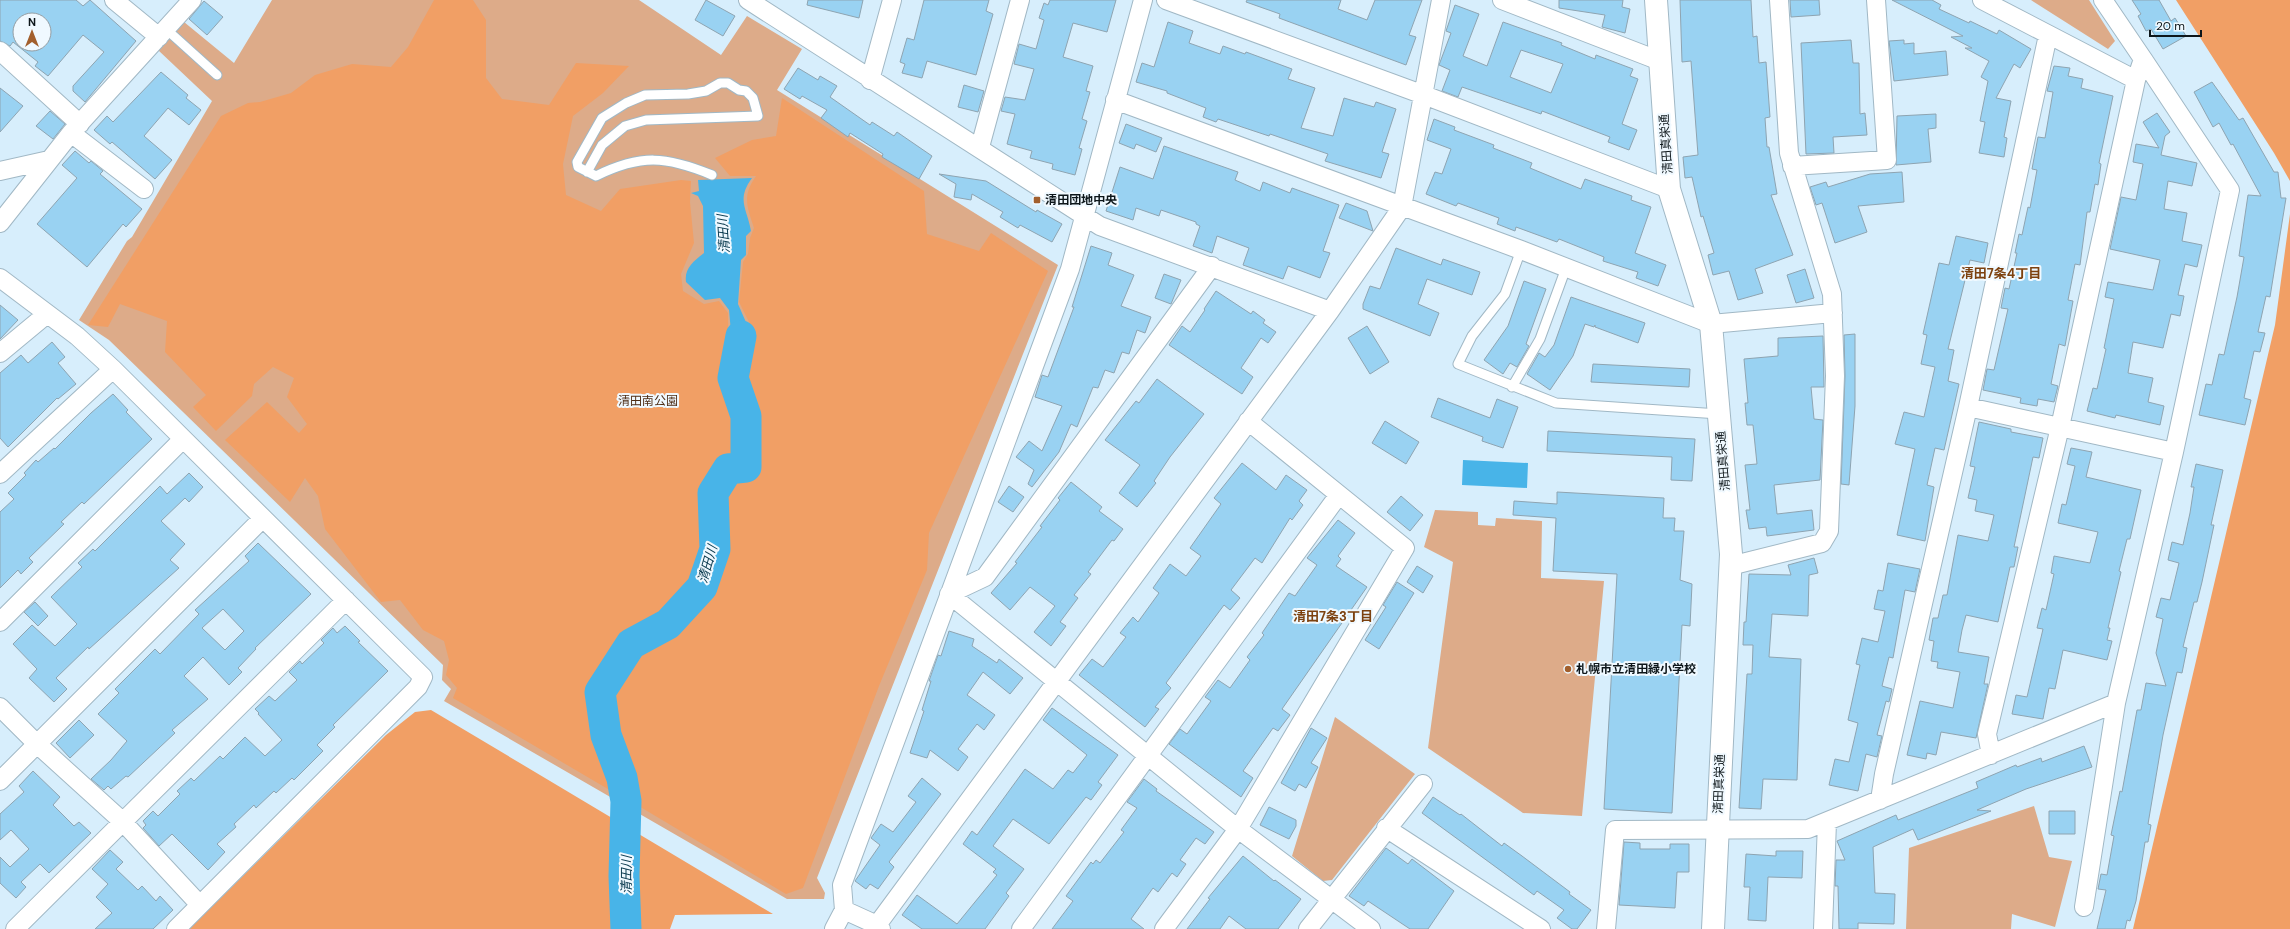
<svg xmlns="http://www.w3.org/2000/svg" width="2290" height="929" font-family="'DM Sans','Noto Sans JP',sans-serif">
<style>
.green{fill:#ddab89}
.forest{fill:#f19f65}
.water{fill:#48b4e8}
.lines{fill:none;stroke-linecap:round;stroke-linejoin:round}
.river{stroke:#48b4e8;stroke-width:31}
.building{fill:#99d2f2;stroke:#8ea4b1;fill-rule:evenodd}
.service-casing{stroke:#a1b8c5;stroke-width:11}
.minor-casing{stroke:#a1b8c5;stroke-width:20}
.tertiary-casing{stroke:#a1b8c5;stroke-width:24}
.service{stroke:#fff;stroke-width:9}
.minor{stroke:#fff;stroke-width:18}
.tertiary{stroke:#fff;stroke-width:22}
.poi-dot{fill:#a25f2d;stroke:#f0f9ff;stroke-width:1.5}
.labels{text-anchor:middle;stroke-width:4;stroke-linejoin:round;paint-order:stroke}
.street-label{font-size:12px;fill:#0d161a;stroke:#f0f9ff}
.poi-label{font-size:12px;font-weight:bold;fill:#0d161a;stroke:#f0f9ff;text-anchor:start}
.park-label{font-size:12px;fill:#4e2d15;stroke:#f0f9ff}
.water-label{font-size:13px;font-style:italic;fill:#08384d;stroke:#f0f9ff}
.neighbourhood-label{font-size:13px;font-weight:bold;fill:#7c410f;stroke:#f0f9ff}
</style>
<rect width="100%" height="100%" fill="#d7eefc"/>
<path class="green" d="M272,0H639L721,55L747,16L802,49L777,90L1058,265L817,878L825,893L824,899H787L444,701L451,689L442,680L443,665L109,340L79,320L127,241L132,237L212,101L158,50L184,22L234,63Z
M2031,0H2089L2115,41L2108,49Z
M1435,510L1478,512V525L1495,526L1496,518L1542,521L1541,578L1604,581L1582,816L1523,813L1428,748L1453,562L1424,547Z
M1335,717L1415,774L1332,880L1323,881L1292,856Z
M2034,806L2049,857L2072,861L2055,927L2012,914L2011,929H1906L1909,848Z"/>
<path class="forest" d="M434,0H473L486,20V78L502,99L549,105L576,63L629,66L603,93L573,116L563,164L566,195L601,211L620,189L681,180L691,181L690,202L694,243L681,274L683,291L704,304L719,301L728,313L729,381L742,371L748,361L751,326L739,302L743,262L748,254L750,238L754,228C747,206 742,196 756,176H730L715,158L752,140L776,136L782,98L924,191L927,234L979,251L991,233L1048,271L929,533L927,570L879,686L803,888L786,894L632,802L629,786L613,792L453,698L457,688L446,675L449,660L444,641L423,630L400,600L381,602L325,529L318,496L305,478L290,502L225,440L267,402L299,433L307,424L287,397L294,378L273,367L254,384L252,396L216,431L193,407L206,395L165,352L167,321L120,304L108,327L88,325L221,116L248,103L260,102L291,93L315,75L352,64L391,67L408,47Z
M2176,0H2290V181L2274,153Z
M2290,214V929H2133L2275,325Z
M431,710L773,914L675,915L670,929H189L386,735L415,712Z"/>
<path class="water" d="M752,178C736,200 747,208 751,231L746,236V255L741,260L738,304L749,329L746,342L745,362L733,378L729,369L733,354L729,310L720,298L705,300L686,282C684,268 694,261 704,253L703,206L698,196L691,193L699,191L698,180Z
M1463,460L1528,463L1527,488L1462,485Z"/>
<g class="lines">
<path class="river" d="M626,929L624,876L626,801L622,778L606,735L600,692L631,644L668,624L702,587L715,549L713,493L728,469L746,467V416L733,378L741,336"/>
</g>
<path class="building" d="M0,0H76L83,6L90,0L136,41L85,102L73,91V86L104,52L83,35L48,76L35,66L38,62L13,42L10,46L0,41ZM20,20H44V44H20Z
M706,0L735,16L723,36L695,20Z
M808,0H863L859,18L807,5Z
M924,0H989L986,11L993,14L976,75L927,61L922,78L902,73L905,64L900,62L907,38L914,40Z
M1050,0H1116L1107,32L1073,23L1063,57L1093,66L1086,91L1090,92L1082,119L1087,121L1079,148L1082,149L1075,175L1052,169L1053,164L1030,158L1032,151L1007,144L1015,114L1001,111L1005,97L1025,100L1034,69L1014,64L1019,44L1036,49L1044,20L1039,18L1044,3L1048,5Z
M1247,0H1341L1338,9L1367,20L1375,0H1422L1409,35L1416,37L1406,65L1279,18L1280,14L1246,2Z
M1559,0H1623L1622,7L1630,9L1625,33L1602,27L1605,15L1559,8Z
M1680,0H1751L1753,37L1757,36L1759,63L1766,62L1770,117L1765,118L1767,147H1769L1777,194L1771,195L1793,255L1755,269L1763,293L1738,300L1729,271L1713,275L1708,255L1714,253L1703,216L1701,217L1692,177L1685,178L1683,157L1698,155L1691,61L1682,62Z
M1790,0H1819L1820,15L1791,17Z
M1892,0H1932L1941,5L1939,9L1969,23L1970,21L1997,34L1999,30L2031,49L2020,68L2014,64L1996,98L2011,101L2004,137L2007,138L2004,157L1979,153L1985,122L1980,121L1988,81L1981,77L1989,61L1965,48H1972L1951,37L1963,36Z
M2132,0H2159L2171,21L2175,18L2186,36L2163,49L2151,29L2146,31L2138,16L2141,14Z
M204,1L223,17L207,35L189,19Z
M1455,5L1479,14L1463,56L1487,66L1503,22L1562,43L1561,45L1595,59L1596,55L1633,69L1630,76L1638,79L1622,124L1637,130L1629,150L1608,142L1610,137L1542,111L1541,114L1462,87L1458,97L1442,91L1450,70L1439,65L1451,33L1446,31ZM1521,50L1563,64L1551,93L1510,77Z
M1168,22L1193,31L1189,43L1220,54L1223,46L1245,54L1246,52L1292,69L1288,79L1315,88L1301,128L1333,136L1344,98L1374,107L1376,102L1396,109L1382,152L1389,154L1381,178L1325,161L1328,154L1270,134L1269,136L1218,119L1216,122L1203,117L1206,108L1167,93V91L1136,82L1142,63L1154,67Z
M1851,40L1853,63H1859L1860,114L1865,113L1867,135L1833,137L1834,153L1806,154L1801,43Z
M1904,40V44L1914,43V54L1946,51L1948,75L1894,81L1889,41Z
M2054,66L2070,68L2068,76L2083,79L2081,88L2113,96L2099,163L2101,164L2098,185L2095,184L2090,212H2087L2080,265L2075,264L2068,300L2073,301L2065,346L2059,344L2051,384L2058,386L2054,402L2038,399L2037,406L2020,403L2021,398L1983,390L1987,369L1994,370L2008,309L2001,308L2005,288L2009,289L2017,253H2015L2019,234L2022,235L2028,207L2030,208L2037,170L2032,169L2038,137L2045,138L2053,92L2047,91Z
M798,68L818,80L820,76L837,86L830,97L870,125L872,122L894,136L897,132L932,156L919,179L882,157L883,154L850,133L848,137L821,118L827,110L802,96L800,99L784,89Z
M161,72L188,95L186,98L201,110L189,125L168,108L144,136L172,160L155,179L112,142L110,144L94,130L107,116L113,122Z
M2212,82L2239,120L2243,118L2274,172H2278L2281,198H2286L2270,297L2266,296L2258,332L2265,333L2260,352L2254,351L2244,398L2251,400L2245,425L2199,415L2206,384L2212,385L2219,354L2224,355L2237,297L2244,257L2239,256L2248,195L2261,196L2233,144L2231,145L2219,123L2213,127L2194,92Z
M964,85L984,91L978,112L958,107Z
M0,88L23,106L0,132Z
M50,111L65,124L53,139L36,126Z
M2157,113L2170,132L2165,136L2161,155L2197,163L2192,186L2168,181L2164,209L2187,213L2182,241L2202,245L2197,267L2185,264L2178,295L2184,296L2180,316L2171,314L2163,348L2133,342L2128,373L2153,378L2148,402L2164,406L2160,425L2116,415L2115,418L2087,411L2093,388L2097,389L2106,349L2104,348L2114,299L2105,297L2108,282L2153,290L2160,260L2110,249L2121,197L2136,200L2143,164L2133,162L2136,144L2159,148L2143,122Z
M1936,114V128L1928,129L1931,162L1896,165L1897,116Z
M1434,119L1455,127L1454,130L1494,145L1493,148L1532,163L1530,168L1559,180L1581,189L1585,179L1632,196L1631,200L1651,207L1635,253L1666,265L1658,286L1636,278L1638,272L1603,261L1604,257L1559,239L1557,242L1516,227L1515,231L1497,224L1499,218L1458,203L1456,206L1426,194L1435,172L1442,174L1451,149L1427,140Z
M1126,124L1162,138L1156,152L1136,144L1134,149L1119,143Z
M1164,146L1238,172L1235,180L1260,191L1263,182L1290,193L1292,188L1339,205L1323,251L1330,253L1320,278L1288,266L1283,279L1243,265L1249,248L1217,236L1212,253L1193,246L1200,226L1196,224V222L1161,210L1159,216L1136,208L1133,220L1106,211L1120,167L1153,179Z
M75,151L89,163L91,161L103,171L100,174L142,209L126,227L123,224L87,267L37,224L77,178L62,165Z
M1902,172L1904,202L1858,206L1867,232L1835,243L1822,203L1816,205L1810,187L1826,182L1828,187L1870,174Z
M939,174L986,181L1036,212L1037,210L1062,224L1052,242L1020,225L1018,228L1000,217L1003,212L972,194L971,200L954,197L956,184Z
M1346,203L1367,211L1373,231L1339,218Z
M1956,236L1988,243L1984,263L1970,260L1948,349L1954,350L1948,381L1959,384L1944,450L1935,448L1927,485L1934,487L1925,541L1897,535L1915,449L1895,444L1904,412L1924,417L1935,367L1921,364L1927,335L1923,334L1939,263L1949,265Z
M1091,246L1112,253L1108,265L1134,275L1121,306L1151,317L1145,333L1137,330L1129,354L1122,352L1114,373L1105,370L1098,388L1093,387L1077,427L1071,424L1059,452L1032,487L1028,484L1034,470L1016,457L1029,441L1042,451L1062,406L1035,397L1042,375L1048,377L1074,307H1072Z
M1396,248L1441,265L1443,259L1480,272L1472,295L1427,279L1418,304L1439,313L1430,336L1363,309V304L1370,286L1380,289Z
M1805,269L1814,298L1796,303L1787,275Z
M1164,274L1181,280L1171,304L1155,298Z
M1524,281L1546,289L1526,344L1529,346L1517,367L1510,363L1503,374L1484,360L1508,326Z
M1216,291L1251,314L1253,311L1265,320L1263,323L1276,332L1268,343L1261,338L1241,368L1253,377L1242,394L1169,345L1182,326L1190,332L1205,310L1204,309Z
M1571,297L1645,323L1638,343L1595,327V325L1594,327L1585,324L1573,356L1550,390L1527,374L1539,353L1545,357L1554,345Z
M0,305L18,320L0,339Z
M1367,326L1389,362L1370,374L1348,338Z
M1855,334V406L1849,485L1841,484L1845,376L1844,335Z
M1823,336L1824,387H1811L1814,419L1823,420L1820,480L1774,485L1777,514L1812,510L1814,530L1767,536L1766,527L1749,529L1746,510H1750L1745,465L1757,464L1753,425H1747L1745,403H1748L1744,359L1778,356V338Z
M52,342L65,357L58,363L76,384L58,399L57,398L8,447L0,438V373L21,355L28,363Z
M1593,364L1690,369L1689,387L1591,382Z
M1157,379L1204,414L1170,457L1154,481L1156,483L1137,507L1119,493L1140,465L1105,440L1136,401L1139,403Z
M113,394L128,410L126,412L152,439L84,504L82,502L61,522L64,524L29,558L33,562L21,574L18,570L0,588V512L14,499L8,493L26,475L24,473L36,460L38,462L54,448L55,449L91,413Z
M1438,398L1490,418L1497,399L1518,407L1503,448L1482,441L1483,437L1431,417Z
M1385,421L1419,442L1406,464L1372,443Z
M1979,422L2011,429V432L2043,438L2039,458L2033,457L2014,547H2018L2014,567H2010L1998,622L1966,615L1962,630L1958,652L1989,657L1984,684H1988L1976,738L1941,732L1936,755L1927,753L1926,759L1907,755L1920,701L1953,708L1960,672L1937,668L1938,662L1931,661L1934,641L1929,640L1933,618H1938L1943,595H1947L1958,535L1988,541L1994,515L1975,511L1977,500L1968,498L1975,467L1970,466Z
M1548,431L1695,439L1692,481L1671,480L1672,457L1547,451Z
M2071,448L2092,452L2086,477L2141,490L2130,539H2127L2119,571L2121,572L2108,628H2110L2107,640L2112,641L2107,660L2063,650L2055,689L2049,688L2043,719L2012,714L2016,695L2027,697L2043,629L2037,628L2042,608L2046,610L2054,574L2051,573L2054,556L2090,563L2098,532L2058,523L2062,504L2066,505L2075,466L2067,464Z
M1242,463L1276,490L1286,475L1307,490L1299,501L1303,505L1292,520L1290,518L1262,563L1255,558L1231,590L1240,598L1230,610L1224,605L1166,683L1171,688L1155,707L1159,709L1145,727L1079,675L1092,659L1103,667L1126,637L1120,633L1133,617L1138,622L1159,593L1153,588L1170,564L1186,576L1201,556L1190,548L1221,504L1214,498Z
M2196,464L2223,470L2211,525H2214L2202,582L2197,602H2194L2183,647L2187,648L2182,673L2177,672L2163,735L2148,824L2151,825L2148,842H2145L2136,901L2130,921L2127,920L2125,929H2097L2106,890L2098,889L2101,874L2107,875L2114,836L2111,835L2120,791L2122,792L2137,710H2141L2146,683L2166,686L2156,653L2163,619L2156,617L2161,598L2170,600L2179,563L2168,560L2172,542L2183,545L2190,513L2194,487H2191Z
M189,473L203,487L189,502L185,498L161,521L185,544L170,560L179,568L89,649L88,647L56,678L67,689L54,702L29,678L37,669L13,644L32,625L55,646L77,624L51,597L82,567L78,563L93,549L95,551L160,486L167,494Z
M1071,482L1102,507L1099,511L1123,529L1114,541L1112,540L1088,572L1091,574L1074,595L1078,598L1060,622L1066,626L1051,646L1034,632L1055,606L1030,587L1010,610L991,593L1017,563L1015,562L1042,527L1040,526L1060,500L1058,498Z
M1009,486L1024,497L1013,512L998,502Z
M1557,492L1664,498L1663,518H1675L1674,531H1684L1680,580L1692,584L1690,626L1682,625L1672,813L1604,809L1617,574L1553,571L1556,518L1513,515L1514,501L1557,504Z
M1401,496L1423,515L1410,531L1387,512Z
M1338,520L1355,533L1338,556L1341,559L1336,566L1367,587L1282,709L1290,715L1278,731L1273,728L1243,771L1253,778L1241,797L1169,744L1180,729L1187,734L1211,701L1205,697L1218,680L1230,688L1250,660L1247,657L1264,635L1262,633L1289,593L1295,596L1317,565L1307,558Z
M258,543L311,594L255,648L256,649L238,668L242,672L229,685L203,657L184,676L208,699L172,730L175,733L128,777L126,776L111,789L108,786L104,790L91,779L111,760L127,741L98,714L119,693L115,689L155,649L160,654L199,614L195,610L249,561L245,556ZM223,609L244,631L225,650L202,628Z
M1814,558L1818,573L1809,575L1808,616L1772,614L1769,657L1801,659L1797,780L1763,779L1761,809L1739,808L1747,674H1752L1753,645H1743L1744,622H1746L1749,574L1791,575L1788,565Z
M1888,563L1920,569L1915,592L1905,590L1893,658L1889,657L1882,686L1892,689L1889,702L1886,701L1877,735L1882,736L1877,757L1866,754L1858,791L1829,785L1835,759L1849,762L1858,723L1848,720L1860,665L1856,664L1862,638L1878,642L1885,611L1874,609L1878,590L1883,591Z
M1417,566L1433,576L1423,593L1407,582Z
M1397,582L1414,593L1379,649L1365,640L1386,607L1383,605Z
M35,602L48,616L38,626L24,612Z
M345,626L360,641L358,642L388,671L333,725L335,727L317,745L323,751L294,780L292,778L276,793L274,791L256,808L254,805L234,824L236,827L217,844L225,852L208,870L172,834L159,846L143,828L146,825L143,821L153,811L158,816L180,794L177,791L191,778L194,781L220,756L223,759L245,737L265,756L282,740L258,714L259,713L255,709L269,696L275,701L297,680L289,672L300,661L302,664L324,643L321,640L333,628L337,633Z
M949,631L974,639L972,646L997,663L999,659L1023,678L1010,694L983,672L967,695L995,715L984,730L977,724L958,749L968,757L958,771L930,750L927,758L910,753L924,711L922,710L931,681H929L938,655L941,656Z
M1052,708L1118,755L1098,782L1102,785L1091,800L1086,797L1049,844L1013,819L993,846L1024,869L1006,893L1009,896L985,929H922L902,915L917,895L957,924L997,875L993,872L996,869L963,844L972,831L977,835L1025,769L1053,789L1068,770L1073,773L1087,755L1043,720Z
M79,720L94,735L70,758L56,743Z
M1311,728L1327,738L1311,763L1318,767L1306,788L1299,784L1295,791L1281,783Z
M2084,746L2092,767L2026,789L1977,810L1991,811L1918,840L1913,829L1873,847L1875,893L1895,894L1894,924L1858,923V929H1839L1838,886H1835L1836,860H1845L1837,841L1896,815L1898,820L1978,788L1976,782L2016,765L2017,767L2041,758L2042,762Z
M33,771L60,797L53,805L74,826L79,822L91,833L49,873L40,864L21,882L26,887L16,898L0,883V857L10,867L29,849L11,830L0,840V814L24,792L19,786Z
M922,778L941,794L889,862L894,867L878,889L870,884L866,889L855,881L880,845L871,838L881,824L893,832L916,802L908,796Z
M1144,779L1157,789L1156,791L1214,832L1205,844L1196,838L1180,860L1186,864L1177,877L1172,873L1158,892L1153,888L1131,919L1144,929H1052L1073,901L1066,896L1091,862L1093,864L1096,860L1100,863L1124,832L1121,830L1137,808L1127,802Z
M1433,797L1460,815L1461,814L1502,846L1504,843L1522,856L1570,892L1569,894L1591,910L1577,929H1572L1557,918L1564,910L1537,891L1534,895L1422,813Z
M1269,807L1296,820V826L1289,839L1260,825Z
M2049,811H2075V834H2049Z
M1624,842L1640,843V849H1670V844H1689V872H1677L1675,908L1619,905Z
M1386,848L1408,864L1412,859L1454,891L1428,929H1410L1368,901L1364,906L1349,896Z
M110,850L123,862L116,869L138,890L142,886L156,901L160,896L173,910L153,929H95L112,913L96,897L108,884L92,869Z
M1776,851H1803L1802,878L1768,877L1766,921L1748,920L1750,887H1744L1746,854L1776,856Z
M1243,856L1274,881L1275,880L1301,899L1278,929H1246L1229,916L1220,929H1187L1210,899L1208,898Z"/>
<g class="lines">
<defs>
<path id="service" d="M166,29L217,75
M587,172L602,145L625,126L646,120L758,116L753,98L746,91L739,90L728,83H720L706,91L688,94L645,95L626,103L602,118L577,162L578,167L596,176C641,154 666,156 712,175
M1521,250L1505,294L1472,336L1458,364L1556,403L1719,414
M1512,387L1540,339L1566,268"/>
<path id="minor" d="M114,0L159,37
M748,0L1100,226L1330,311
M1166,0L1424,95L1669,189
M1502,0L1660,61
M2103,0L2143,59
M0,51L80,124
M870,80L892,0
M1115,100L1521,250L1711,324L1833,313
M71,133L144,189
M980,147L1020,0
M1792,166L1887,160L1876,0
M0,171L49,160
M0,223L71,133L192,0
M1212,266L985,577L949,594L1238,829L1371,929
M0,278L77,336L113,369L423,677L418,687L176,929
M0,353L47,314
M1968,407L2174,452
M0,474L113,369
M1730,566L1822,543L1829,531L1835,376L1832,294L1789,153L1779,0
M0,622L183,439
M0,707L37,744L122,821L200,905
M1991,755L1987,734L2060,427L2136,80
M0,781L263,518
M1880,800L1884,774L1968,407L2048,35
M1386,828L1541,929
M2084,907L2116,703
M844,910L877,925L881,929
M877,925L1330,311L1402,207L1441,0
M15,929L346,600
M834,929L844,910L842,885L1070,269L1143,0
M1021,929L1338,496
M1164,929L1238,829L1405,548L1248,421
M1308,929L1423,784
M1606,929L1615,830L1808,829L2116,703L2174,452L2230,190L2143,59L2136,80L1982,0
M1823,929L1827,822"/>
<path id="tertiary" d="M1656,0L1669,189L1711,324L1731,554L1713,929"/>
</defs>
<use href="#service" class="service-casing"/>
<use href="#minor" class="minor-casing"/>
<use href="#tertiary" class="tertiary-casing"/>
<use href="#service" class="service"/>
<use href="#minor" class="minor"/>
<use href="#tertiary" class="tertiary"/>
</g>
<g class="poi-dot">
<rect x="1033" y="196" width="8" height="8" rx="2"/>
<circle cx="1568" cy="669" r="4"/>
</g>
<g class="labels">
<g class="street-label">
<text transform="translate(1666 144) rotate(-94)" y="4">清田真栄通</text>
<text transform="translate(1723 461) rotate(-95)" y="4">清田真栄通</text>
<text transform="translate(1719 784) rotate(-88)" y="4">清田真栄通</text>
</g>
<g class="poi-label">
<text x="1045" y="204">清田団地中央</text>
<text x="1576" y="673">札幌市立清田緑小学校</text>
</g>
<g class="park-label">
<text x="648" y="405">清田南公園</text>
</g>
<g class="water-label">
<text transform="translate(723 234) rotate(-94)" y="5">清田川</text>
<text transform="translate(707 564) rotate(-74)" y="5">清田川</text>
<text transform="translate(626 875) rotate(-90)" y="5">清田川</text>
</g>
<g class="neighbourhood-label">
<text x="2001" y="278">清田7条4丁目</text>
<text x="1333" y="621">清田7条3丁目</text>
</g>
</g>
<g transform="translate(32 32)"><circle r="19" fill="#f0f9ff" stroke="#959ea3"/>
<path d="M0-3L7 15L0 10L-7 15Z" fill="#a25f2d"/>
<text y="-6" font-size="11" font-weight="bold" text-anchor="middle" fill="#0d161a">N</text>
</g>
<path d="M2150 30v6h51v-6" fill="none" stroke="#0d161a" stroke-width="2"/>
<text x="2156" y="30" font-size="12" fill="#0d161a" stroke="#f0f9ff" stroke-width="3" paint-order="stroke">20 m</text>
</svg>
